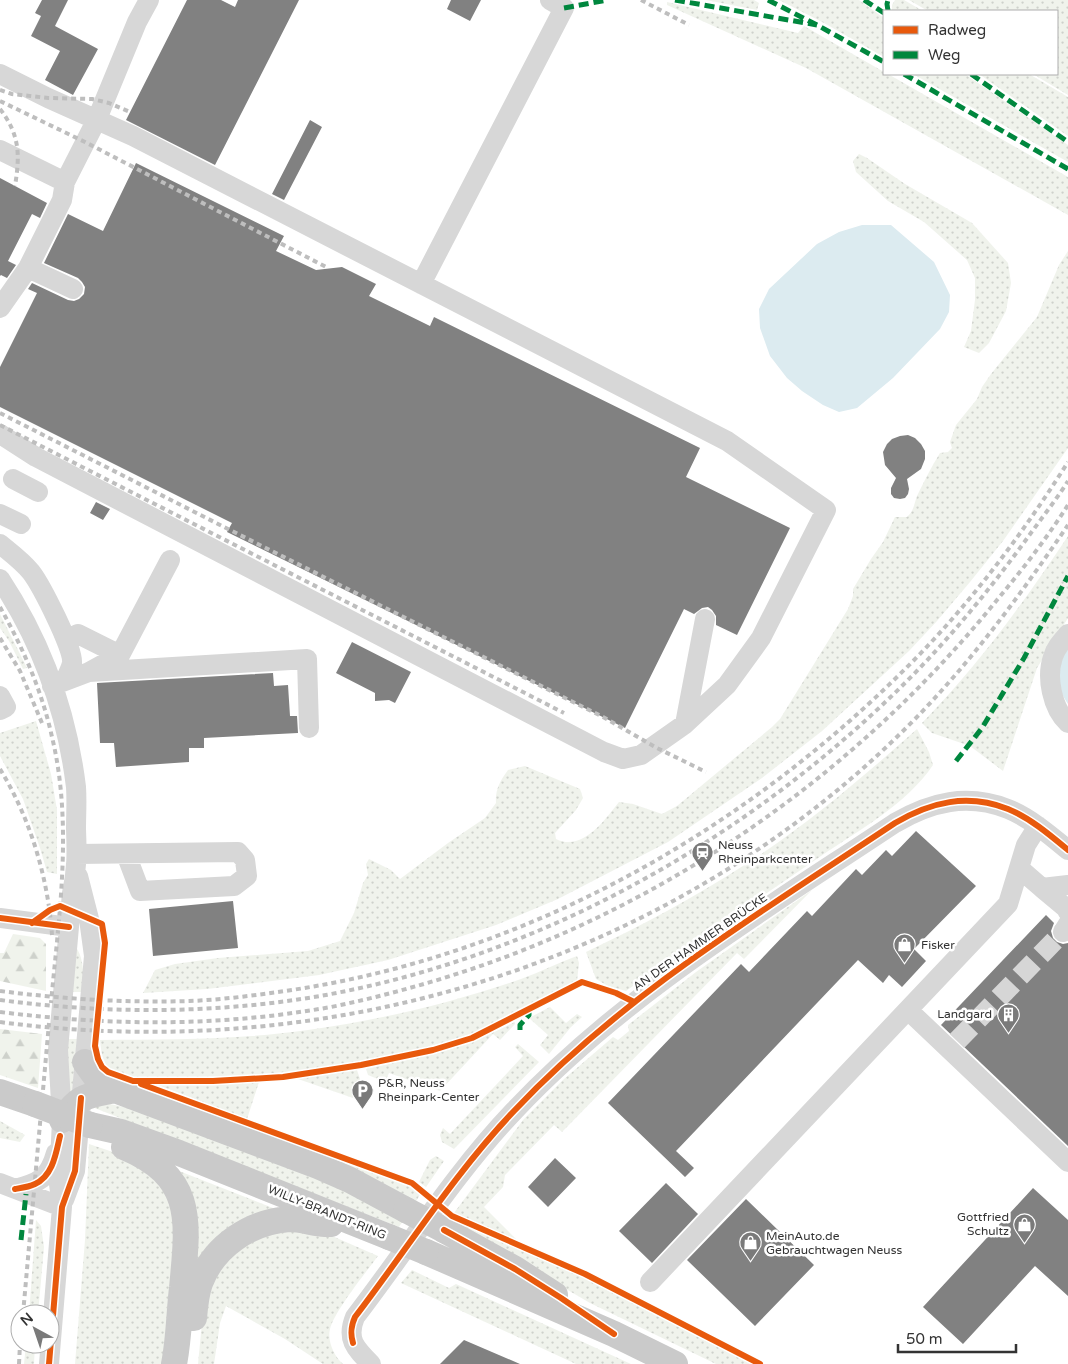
<svg xmlns="http://www.w3.org/2000/svg" width="1068" height="1364" font-family="'Varela Round',sans-serif">
<style>
.grass{fill:url(#grass-dots)}
.forest{fill:url(#forest-firs)}
.water{fill:#dcebf0}
.building{fill:#818181}
.lines{fill:none;stroke-linecap:round;stroke-linejoin:round}
.minor-tunnel{stroke:#d6d6d6;stroke-width:20;stroke-dasharray:20 10;stroke-linecap:butt}
.minor{stroke:#d7d7d7;stroke-width:20}
.major{stroke:#cacaca;stroke-width:26}
.rail{stroke:#bebebe;stroke-width:4;stroke-dasharray:5 4;stroke-linecap:butt}
.major-bridge{stroke:#cacaca;stroke-width:26}
.quiet{stroke:#00873e;stroke-width:5;stroke-dasharray:10 5;stroke-linecap:butt}
.cycleway-casing{stroke:#fff;stroke-width:9}
.cycleway{stroke:#e8590c;stroke-width:6}
.labels{text-anchor:middle;stroke-width:5;stroke-linejoin:round;paint-order:stroke}
.poi-label{font-size:12px;fill:#333;stroke:#fff;text-anchor:start}
.street-label{font-size:12px;fill:#333;stroke:#fff}
</style>
<defs>
<pattern id="grass-dots" width="8" height="8" patternUnits="userSpaceOnUse" patternTransform="scale(1.25)"><rect width="8" height="8" fill="#f0f3ec"/><path d="M2 2h.1M6 6h.1" fill="none" stroke="#ced1cb" stroke-width="1.8" stroke-linecap="round"/></pattern>
<pattern id="forest-firs" width="22" height="20" patternUnits="userSpaceOnUse" patternTransform="scale(1.25)"><rect width="22" height="20" fill="#f0f3ec"/><path d="M5 1l3.5 6h-7zM16 11l3.5 6h-7z" fill="#ced1cb"/></pattern>
</defs>
<rect width="100%" height="100%" fill="#fff"/>
<path class="grass" d="M706,0H754L759,3L757,10Z
M779,0H859L884,18V57L824,23Z
M895,0H904L923,11H892V5Z
M909,0H1068V95L1033,74H1057V11H928Z
M667,2L798,33L804,26L884,72V74H888L1068,177V215L806,68L667,5Z
M913,74H965L1068,145V162Z
M979,74H1029L1068,97V136Z
M859,154L867,158L905,184L972,223L1008,263L1011,283L1006,311L989,343L979,353L964,347L971,331L975,300V278L967,260L924,222L888,201L856,172L853,161Z
M1068,251V448L1003,541L970,582L937,621L909,651L822,731L762,778L668,842L558,899L496,925L388,960L319,975L207,989L143,993L155,970L175,964L218,958L308,951L340,941L354,913L363,883L368,875L366,864L369,859L391,870L400,879L448,843L485,818L496,803C495,790 500,781 508,770L525,766L580,789L583,798L576,810L555,833L556,839C582,852 604,821 619,802L633,804L662,814L677,806L772,727L780,719L848,609L853,596V589L871,559L883,542L895,517H907C914,511 914,504 917,496C924,482 931,467 940,453L948,452L952,448L950,442L956,425L977,399L982,387L991,374L1037,317L1059,265Z
M1068,536V618L1037,668L1003,771L970,746L932,733L922,723C978,666 1024,602 1068,536Z
M0,614L27,668L23,669L9,641L0,628Z
M36,721L51,774L57,810V874L47,872L40,848L23,799L0,756V733Z
M917,729L929,752L933,765C908,803 858,831 821,856C756,901 690,944 626,991L608,986L596,979L586,952C641,926 695,897 746,864C807,825 863,777 917,729Z
M812,890L744,959L737,953L562,1132L554,1125L505,1175L503,1187L484,1207L517,1240L454,1213L523,1120L564,1079L613,1037L618,1040L629,1031L628,1025L696,972Z
M76,947C85,961 83,976 83,992H72Z
M577,956L579,963L577,981C551,994 525,1008 499,1021C489,1026 479,1032 468,1035C372,1066 269,1078 169,1077C151,1077 124,1081 109,1068C102,1061 101,1050 100,1040C169,1039 239,1040 308,1030C380,1020 452,1003 521,979C540,972 558,963 577,956Z
M550,1007L566,1023L577,1014L582,1017L571,1027L549,1054L540,1045L548,1035L529,1018Z
M515,1022V1024L500,1040L493,1034L440,1091L389,1073L385,1082L368,1075L366,1069L434,1054L473,1042Z
M67,1039H77L72,1093L68,1095Z
M518,1044L539,1062L454,1149L442,1142L440,1135L443,1128L450,1134L523,1056L515,1047Z
M357,1070L360,1079L353,1098L298,1079Z
M259,1082L247,1119L158,1085Z
M110,1104L124,1107L296,1166L404,1219L399,1227L92,1107Z
M0,1121L25,1135L20,1142L0,1138Z
M89,1144L119,1154L162,1185L175,1211L165,1364H75L85,1240Z
M436,1156L444,1161L426,1187L419,1182L430,1160Z
M337,1158L413,1186L421,1193L415,1203L336,1161Z
M174,1169L278,1210L196,1282Z
M36,1220L41,1226L44,1247L38,1314H29Z
M448,1220L458,1221L582,1277L752,1364H716L590,1303Z
M316,1229L378,1256C366,1272 334,1312 330,1329C327,1341 334,1356 343,1364H323L285,1339L226,1306L220,1323L214,1364H198L204,1302L210,1282L231,1252L270,1230Z
M412,1270L449,1288L456,1284L631,1364H576L401,1283Z
M26,1344H35L34,1364H24Z"/>
<path class="forest" d="M13,934L40,938L46,944V991L0,981V953H4Z
M0,1029L42,1034L38,1088L0,1075Z"/>
<path class="water" d="M862,225H891L934,262L950,295L949,312L940,329L893,378L857,408L839,412L823,405L802,391L787,378L770,356L760,328L759,309L769,289L817,244L839,232Z
M1068,641V704C1050,677 1059,670 1068,641Z"/>
<path class="building" d="M42,0H68L55,26L98,49L73,95L45,80L60,51L31,36L41,16L35,13Z
M187,0H221L235,7L238,0H299L215,165L126,120Z
M451,0H481L470,21L447,9Z
M310,120L322,127L284,200L272,194Z
M136,163L284,236L276,251L316,270L342,267L376,284L369,296L430,326L434,317L700,448L686,477L790,528L737,635L716,625V616L712,610L708,607L702,608L694,614L684,609L625,728L227,532L232,523L0,407V367L37,293L28,289L32,283L68,300L74,301L79,299L84,294L85,287L82,282L78,278L44,263L68,214L103,231Z
M0,178L47,203L40,218L32,214L8,261L16,265L7,278L1,275L0,276Z
M908,435L915,438L921,444L925,451V459L921,469L907,479L909,489L908,494L905,498L900,499L894,498L891,494V488L896,478L885,465L883,452L887,444L892,439L900,436Z
M96,502L110,509L103,520L90,513Z
M352,642L411,672L395,703L389,700L375,701V693L336,673Z
M273,673L274,686L288,685L290,716H297L298,733L204,738V748H189V762L116,767L114,743H100L97,683Z
M916,831L976,886L914,949L926,961L902,987L889,975L883,983L858,960L676,1151L694,1168L685,1177L608,1103L741,964L749,972L807,911L812,916L856,869L862,875L886,850L892,856Z
M233,901L238,948L153,956L149,909Z
M1046,915L1054,923L1051,931L1053,938L1057,942L1063,944L1068,943V1146L941,1025Z
M555,1158L576,1178L548,1207L528,1187Z
M666,1183L698,1214L652,1263L619,1231Z
M1033,1188L1068,1220V1296L1035,1266L963,1344L923,1307Z
M746,1199L814,1265L755,1326L687,1260Z
M464,1340L520,1364H440Z"/>
<g class="lines">
<path class="minor-tunnel" d="M957,1041L1063,932"/>
<path class="minor" d="M0,74L48,98L133,136L727,441L826,510L761,638L727,685L685,724L641,755L623,759L604,752L36,457L0,434
M0,150L65,182
M28,268L73,289
M421,284L564,8L550,0
M0,308L28,268L62,200L65,182L97,119L137,22L149,0
M13,479L38,492
M0,514L21,524
M0,544C11,553 22,561 31,572C41,585 74,649 72,663C71,669 67,675 65,681
M0,579C41,641 67,713 76,787C77,801 76,815 76,829C77,853 77,870 72,893L58,1050L62,1120L59,1184L62,1207L49,1364
M1068,634C1062,641 1056,647 1053,657C1046,677 1052,708 1068,723
M66,640L78,634L120,655
M89,672L307,659L309,728
M52,686L89,672L120,655L170,560
M0,696L6,707L0,710
M685,724L705,619
M77,854L238,852L245,860L247,876L234,886L140,891L126,854
M1019,868L1042,888L1068,885
M1042,888L1066,908L1068,912
M0,918L69,927
M1063,932L1068,924
M908,1010L1068,1162
M0,1183L62,1207
M15,1189C39,1183 49,1178 56,1153
M64,1200L75,1171L94,956L89,919L78,876
M650,1282L1008,904L1026,845L1038,826
M371,1364C355,1348 346,1339 355,1317C408,1248 454,1174 514,1111C624,994 763,911 895,823C931,802 967,793 1008,809C1030,818 1050,835 1068,850"/>
<path class="major" d="M85,1062L95,1076L115,1090L318,1166L350,1180L406,1210
M0,1092L35,1104
M62,1120C79,1095 87,1096 115,1090
M90,1125L121,1132L179,1153L389,1237
M124,1147C196,1177 188,1222 182,1288C179,1313 179,1339 174,1364
M444,1230L515,1269L555,1295
M426,1252L614,1334L675,1364
M194,1318C195,1306 196,1294 200,1283C214,1246 250,1222 289,1219C304,1219 317,1225 331,1224"/>
<path class="rail" d="M641,0L689,25
M0,90L12,94L48,98L92,99L109,103L130,112
M0,101L85,142L328,268
M0,109C20,135 20,155 15,186
M0,413L228,529L603,717L655,747L706,772
M0,425L564,713
M0,607C23,648 42,691 52,737C73,824 59,915 51,1003
M0,638L20,671L42,723
M0,769C30,818 48,877 52,935
M0,991C63,999 126,1003 189,1001C219,1000 249,996 278,992C513,960 730,841 899,675C964,612 1020,538 1068,462
M0,1000C107,1014 214,1014 320,996C541,957 748,839 906,682C951,637 991,588 1028,537C1041,519 1056,500 1068,481
M0,1012C113,1026 218,1027 331,1007C366,1000 400,991 434,981C655,915 852,779 997,600C1022,570 1047,538 1068,505
M0,1022C333,1066 675,962 913,721C972,661 1021,594 1068,525
M23,1314L49,1023
M19,1364L20,1344"/>
<path class="major-bridge" d="M35,1104L90,1125
M406,1210L444,1230
M389,1237L426,1252"/>
<path class="quiet" d="M675,0L817,25
M768,0L817,25L884,62
M864,0L884,13
M564,8L607,0
M888,11L887,4L888,0
M904,74L1068,169
M971,74L1068,142
M956,761L982,728L1024,658L1068,576
M520,1030V1025L529,1015V1011
M21,1240L26,1194"/>
<defs>
<path id="cycleway" d="M0,918L69,927
M32,923L50,910L60,906L102,924L105,943L95,1046L98,1059L102,1067L108,1072L133,1081H213L283,1077L361,1065L433,1050L472,1038L582,982L616,993L634,1002
M141,1084L412,1183L452,1216L585,1274L760,1364
M15,1189C21,1188 29,1187 35,1184C53,1176 56,1153 60,1136
M444,1230L515,1269L561,1298L614,1334
M353,1343C350,1333 351,1326 355,1317C408,1248 454,1174 514,1111C624,994 763,911 895,823C931,802 967,793 1008,809C1030,818 1050,835 1068,850
M49,1364L62,1207L75,1171L81,1098"/>
</defs>
<use href="#cycleway" class="cycleway-casing"/>
<use href="#cycleway" class="cycleway"/>
</g>
<defs>
<symbol id="station-pin" viewBox="-11 -11 22 30"><path d="M0 17L-7.5 6A9.5 9.5 0 1 1 7.5 6Z" fill="#7a7a7a" stroke="#fff"/><path d="M-3-6H3Q5-6 5-4V2Q5 4 3 4L4.5 6H3L1.5 4h-3L-3 6H-4.5L-3 4Q-5 4-5 2V-4Q-5-6-3-6ZM-3.5-4v3h7v-3ZM-3.5 1v1.5H-2V1ZM2 1v1.5H3.5V1Z" fill="#fff"/></symbol>
<symbol id="shop-pin" viewBox="-11 -11 22 30"><path d="M0 17L-7.5 6A9.5 9.5 0 1 1 7.5 6Z" fill="#7a7a7a" stroke="#fff"/><path d="M-5-2.5h2.3a2.7 3.5 0 0 1 5.4 0H5L5.5 6h-11ZM-1.5-2.5h3a1.5 2.3 0 0 0-3 0Z" fill="#fff"/></symbol>
<symbol id="building-pin" viewBox="-11 -11 22 30"><path d="M0 17L-7.5 6A9.5 9.5 0 1 1 7.5 6Z" fill="#7a7a7a" stroke="#fff"/><path d="M-4-6H4V6H1V3H-1V6H-4ZM-2.5-4.3h1.7v1.8h-1.7ZM.8-4.3h1.7v1.8H.8ZM-2.5-1h1.7V.8h-1.7ZM.8-1h1.7V.8H.8Z" fill="#fff"/></symbol>
<symbol id="parking-pin" viewBox="-11 -11 22 30"><path d="M0 17L-7.5 6A9.5 9.5 0 1 1 7.5 6Z" fill="#7a7a7a" stroke="#fff"/><path d="M-3.5-5.5H1a3.5 3.5 0 0 1 0 7H-1V5.5H-3.5ZM-1-3.4V-.6H.8a1.4 1.4 0 0 0 0-2.8Z" fill="#fff"/></symbol>
</defs>
<g fill-rule="evenodd">
<use href="#station-pin" x="690" y="840" width="25" height="34"/>
<use href="#shop-pin" x="892" y="932" width="25" height="34"/>
<use href="#building-pin" x="996" y="1002" width="25" height="34"/>
<use href="#parking-pin" x="350" y="1078" width="25" height="34"/>
<use href="#shop-pin" x="1012" y="1212" width="25" height="34"/>
<use href="#shop-pin" x="738" y="1230" width="25" height="34"/>
</g>
<g class="labels">
<g class="poi-label">
<text x="718" y="849">Neuss<tspan x="718" dy="14">Rheinparkcenter</tspan></text>
<text x="921" y="949">Fisker</text>
<text x="992" y="1018" text-anchor="end">Landgard</text>
<text x="378" y="1087">P&amp;R, Neuss<tspan x="378" dy="14">Rheinpark-Center</tspan></text>
<text x="1009" y="1221" text-anchor="end">Gottfried<tspan x="1009" dy="14">Schultz</tspan></text>
<text x="766" y="1240">MeinAuto.de<tspan x="766" dy="14">Gebrauchtwagen Neuss</tspan></text>
</g>
<g class="street-label">
<text transform="translate(700 942) rotate(-35)" y="4">AN DER HAMMER BRÜCKE</text>
<text transform="translate(327 1212) rotate(22)" y="4">WILLY-BRANDT-RING</text>
</g>
</g>
<rect x="883" y="10" width="175" height="65" fill="#ffffff" stroke="#adadad"/>
<rect x="893" y="26" width="25" height="8" fill="#e8590c" stroke="#adadad"/>
<text x="928" y="35" font-size="15" fill="#333333">Radweg</text>
<rect x="893" y="51" width="25" height="8" fill="#00873e" stroke="#adadad"/>
<text x="928" y="60" font-size="15" fill="#333333">Weg</text>
<g transform="translate(35 1329) rotate(320)"><circle r="24" fill="#ffffff" stroke="#adadad"/>
<path d="M0-4L9 19L0 12L-9 19Z" fill="#7a7a7a"/>
<text y="-8" font-size="14" font-weight="bold" text-anchor="middle" fill="#333333">N</text>
</g>
<path d="M898 1344v8h118v-8" fill="none" stroke="#333333" stroke-width="2.5"/>
<text x="906" y="1344" font-size="15" fill="#333333" stroke="#ffffff" stroke-width="4" paint-order="stroke">50 m</text>
</svg>
